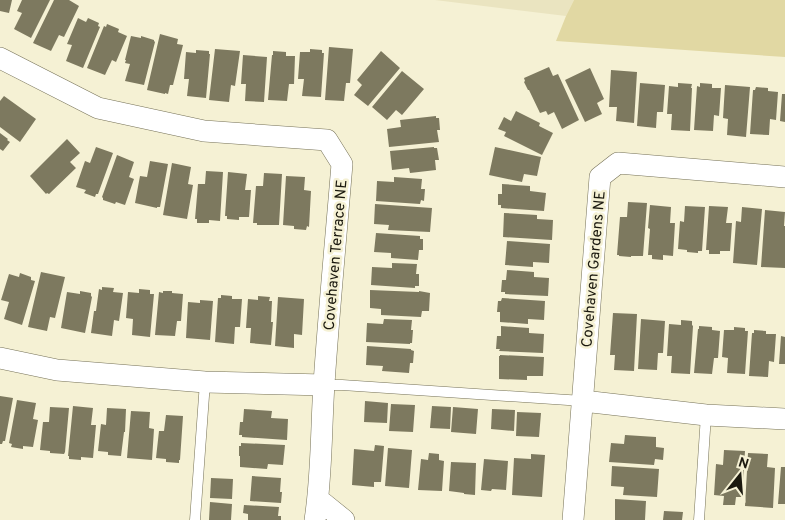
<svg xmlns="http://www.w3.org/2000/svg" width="785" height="520" font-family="Overpass,sans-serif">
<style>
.built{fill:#eae4c0}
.green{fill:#e1d8a3}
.building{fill:#7d795f}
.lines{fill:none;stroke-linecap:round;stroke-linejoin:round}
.lane-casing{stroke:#767258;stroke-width:11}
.street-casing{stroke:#767258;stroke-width:22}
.lane{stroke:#fff;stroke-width:10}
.street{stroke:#fff;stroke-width:21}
.labels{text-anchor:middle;stroke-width:5;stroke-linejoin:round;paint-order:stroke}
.street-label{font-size:15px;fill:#1b190f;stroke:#f5f1d4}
</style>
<rect width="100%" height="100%" fill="#f5f1d4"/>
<path class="built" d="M435,0H574L566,16Z"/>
<path class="green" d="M574,0H785V57L556,41L566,16Z"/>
<path class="building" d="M0,0H12L9,13L0,11Z
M22,0H50L31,38L14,29L22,13L17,11Z
M54,0H69L79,6L64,37L59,35L51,51L33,43Z
M78,18L86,22L88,18L99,23L98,26L100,27L83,68L66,61L72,45L67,44Z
M107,24L119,29L118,32L127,36L116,62L112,60L105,75L87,68L104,26L106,27Z
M160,34L178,39L177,44L183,45L173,85H170L168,94L165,93V94L147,90Z
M131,36L141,38V36L154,40V41L155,42L144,85L125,81L130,64L125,63L126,60H125Z
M329,47L353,49L350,83H346L344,101L325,100Z
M215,49L240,51L235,86L231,85L229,102L209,100Z
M310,49L322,50V53H324L321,97L302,96L304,79H298L300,52H310Z
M196,50L209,51V54H210L206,98L187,96L189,79H184L186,52L196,53Z
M273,51L286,52V56H295L294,84H289L287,101L268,100L272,55H273Z
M381,51L400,68L368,106L354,95L362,85L357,80Z
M243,55L267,57L264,102L245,101L246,84H241Z
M549,67L553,76L558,74L579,120L562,129L554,112L548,115L546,111L540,113L529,90H528L524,82L525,81L524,78Z
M590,68L604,99L597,103L602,114L585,122L565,80Z
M611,70L637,72L634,123L616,121L617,107H609Z
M402,71L424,89L402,115L396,110L387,120L372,107Z
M640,83L665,85L663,112H657L656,128L637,126Z
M678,83L692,84L691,88H692L690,131L671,130L672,114H667L669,86L678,87Z
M700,83L712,84V88H721L719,116L714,115L713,131L694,130L697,86L700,87Z
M725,85L750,87L746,137L727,135L728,119L723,118Z
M756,87L768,88V91L778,92L776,120L770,119L769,135L750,134L753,90H755Z
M782,94H785V122L780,121Z
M4,96L36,119L20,142L0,127V101Z
M516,111L540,123L539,126L553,133L542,155L504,136L506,132L498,129L504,117L511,121Z
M436,116V118H439L440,130H437L439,142L389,147L387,129L401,127L400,120Z
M0,133L8,139L7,140L10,142L3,151L0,149Z
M67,139L80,153L70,162L76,168L49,194L47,193L46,194L30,176Z
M96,147L113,153L98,194H96L95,197L84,193L86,190L76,187L85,161L90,163Z
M434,147V148H437L439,160H435L436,170L410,173L409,168L392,170L390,151Z
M495,147L541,157L537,176L524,174L522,182L489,175Z
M117,155L134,162L129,177L134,179L125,205L116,202L115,204L103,200V198L102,197Z
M150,161L168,164L160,207H157V208L135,203L140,176L147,177Z
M172,163L191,167L188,184L193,185L187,219L163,215Z
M206,171L223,172L220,221L209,220V223H197V219H195L198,184H205Z
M228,172L247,174L245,190H251L249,217H239V220L227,219V216H225Z
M264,173L282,174L279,225H257V223H253L256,186H263Z
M286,176L305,177L304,190L311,191L309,227L307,226L306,230L294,229V226L283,225Z
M394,177L422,179L421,189H425L424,201L421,200L420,204L376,201L377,181L394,182Z
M502,184L530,186V191L546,193L544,211L501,208V205H498V194H502Z
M628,202L647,203L643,256H631V257L619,256V255H617L620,217H627Z
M375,204L432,208L430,232L388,230L389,225L374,224Z
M650,205L671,207L670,223H675L673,256L663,255V260L652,259V255H648L650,229L648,228Z
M685,206L705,207L702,251H698V253L687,252V250L678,249L680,221L684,222Z
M709,206L728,207L726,223H732L730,251H720V254H709V250H706Z
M742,207L762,209L757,265L733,263L736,221L741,222Z
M765,210L785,212L784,226H785V268L761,267Z
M504,213L537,215V219L553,220L552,240L503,237Z
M376,233L420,236V239H423V250H419L418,260L391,258V253L374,252Z
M507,241L550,244L549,263L533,262V267L505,265Z
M392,263L417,264L416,274H419V286H415V288L371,285L372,267L392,268Z
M507,270L534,272V277L549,278L548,296L505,294V292H501L502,280H506Z
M41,272L65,277L55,318L50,317L47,331L28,327Z
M20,273L31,277V280L35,281L22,325L4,319L9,302L1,300L9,274L19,277Z
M102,287L114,288L113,292L123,293L119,321L114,320L112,336L91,333L94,311H96L99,289L102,290Z
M139,289L150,290V294H154L150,337L132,335L133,319L126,318L128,292L139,293Z
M370,290L419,292V291L430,293L429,311H422L421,317L381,315V309L370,308Z
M80,291L91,293V296L92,297L85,333L61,328L67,292L80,294Z
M163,291H172V293L183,294L181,321H177L175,336L155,335L159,292L163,293Z
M221,295L232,296V299H242L240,327H235L234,344L215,342L218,298H221Z
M258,296L270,297L269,301H272L271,322H273L271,345L250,343L251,328H246L248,299L258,300Z
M278,297L304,299L302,335L294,334V348L275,346Z
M502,298L545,301L544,320L528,319V324L500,322V312H497L498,301H501Z
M200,300L213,301L210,340L186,338L188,302L200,303Z
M613,313L637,314L634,371L614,370L615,355H610Z
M384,319L412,320L411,330H413L412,343H410V344L366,342L367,323L383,324Z
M641,319L665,321L663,353H658L657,370L638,369Z
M681,320L692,321V325L693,326L690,374L671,373L672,356H667L669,324L681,325Z
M501,326L529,328V333L544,334L543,353L499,351L500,349H496L497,336H501Z
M699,326L712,327V330L720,331L718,358H714L712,374L694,373L698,329H699Z
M734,327L745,328V331H748L745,374L727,373L728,358L722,357L724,330H734Z
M754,330L766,331V334H776L774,362L769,361L768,377L749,376L752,333H754Z
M781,336L785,337V364H779Z
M367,346L411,349V350L414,351L413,363H410L409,373L382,371L383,366L366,365Z
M500,355L544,357L543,376H527V380L499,379V356H500Z
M0,396L13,398L5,441H3L2,444H0Z
M17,400L36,403L33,419L38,420L33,447L23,446V449L11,447L12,444L9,443Z
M365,401L388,403L387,423L364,422Z
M391,404L415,405L413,432L389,431Z
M73,406L93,408L91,425H96L93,458L81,457V460L69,459V456H68Z
M432,406L451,407L450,429L430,428Z
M50,407L69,408L65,452L64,454L50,453V451L40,450L43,422H49Z
M453,407L478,409L476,434L451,432Z
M107,408L126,409L125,432H124L121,456L108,455V452L98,451L101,424L106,425Z
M244,409L272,411L271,418L288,419L287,440L242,437V435H239L240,422H243Z
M492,409L515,410L514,431L491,429Z
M131,411L150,412L149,428L154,429L152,460L127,458Z
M517,412L541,413L539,437L516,436Z
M166,415L183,416L180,460H179V463L166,462V459L156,458L159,431H164Z
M625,435L656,437V447L664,448L663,460L655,459L654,465L609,462L611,443L624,444Z
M241,443L285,445L283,465L268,464L267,469L240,467V456H239V446H241Z
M375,445L384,446L381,482H374V487L352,485L354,449L374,451Z
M388,448L412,450L409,488L385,486Z
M724,450L745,451L742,497H736L735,505H723L724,496L714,495L716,464L723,465Z
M429,453L439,454V460L444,461L442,491L418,490L421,459L428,460Z
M748,453L768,454L767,467L775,468L773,508L745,506Z
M531,454L545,455L542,497L512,495L514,458L531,459Z
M484,459L508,461L506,490L492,489L491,491L481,490Z
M451,462L476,463L475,495L464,494V493L449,491Z
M612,466L659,469L657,497L623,495L624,487L611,486Z
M781,467H785V504H778Z
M252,476L281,478L280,492H282L281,503L250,501Z
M211,478L233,479L232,499L210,498Z
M615,499L646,501L645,520H615Z
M210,502L232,504L231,520H209Z
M244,505L279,507L278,516H281V520H248V514L243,513Z
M664,511L683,512L682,520H663Z"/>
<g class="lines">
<defs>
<path id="lane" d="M324,385H342L583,401
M195,520L205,382
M699,520L706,415"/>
<path id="street" d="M0,58L98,108L204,131L327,140L342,164C336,237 329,310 324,384C321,429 322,475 315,520
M0,358L57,370L205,382L324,385
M583,401L706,415L785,419
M318,499L344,520
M573,520L600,177L618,163L785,177"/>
</defs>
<use href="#lane" class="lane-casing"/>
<use href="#street" class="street-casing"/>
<use href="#lane" class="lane"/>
<use href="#street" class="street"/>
</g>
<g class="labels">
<g class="street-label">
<text transform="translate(335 255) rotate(-85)" y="5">Covehaven Terrace NE</text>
<text transform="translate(593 269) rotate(-85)" y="5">Covehaven Gardens NE</text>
</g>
</g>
<g transform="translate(740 475) rotate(17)" stroke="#f5f1d4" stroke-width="4" paint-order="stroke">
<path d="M0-4L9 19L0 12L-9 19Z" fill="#1b190f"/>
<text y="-8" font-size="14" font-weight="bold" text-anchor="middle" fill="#1b190f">N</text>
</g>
</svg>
